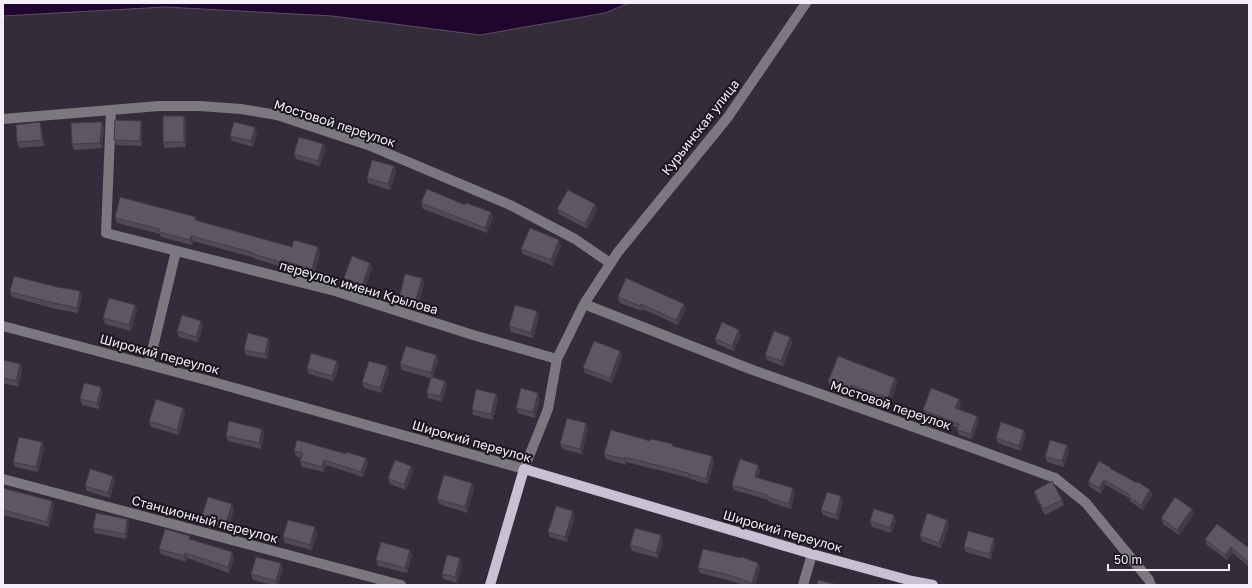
<svg xmlns="http://www.w3.org/2000/svg" width="1252" height="588" font-family="'Golos Text',sans-serif">
<style>
.water{fill:#20062f;stroke:#5f4c6b}
.lines{fill:none;stroke-linecap:round;stroke-linejoin:round}
.minor{stroke:#7c7880;stroke-width:10}
.major{stroke:#c9c1d1;stroke-width:10}
.wall{fill:#514957}
.shaded-wall{fill:#423c47}
.building{fill:#5e5565;stroke:#423c47}
.labels{text-anchor:middle;stroke-width:4;stroke-linejoin:round;paint-order:stroke}
.street-label{font-size:13px;fill:#f3eef8;stroke:#19161d}
</style>
<rect width="100%" height="100%" fill="#342c3a"/>
<path class="water" d="M3,3H629L605,13L480,35L332,16L165,7L3,16Z"/>
<g class="lines">
<path class="minor" d="M111,110L106,233L335,291L473,335L557,359
M3,119L159,106H200L241,109L277,115L368,145L510,205L575,239L610,263
M584,304L750,369L973,448L1055,478L1086,503L1149,580L1151,585
M3,326L206,380L524,469L548,409L557,359L584,304L618,252L728,117L806,3
M149,364L176,251
M3,479L401,585
M803,585L812,554"/>
<path class="major" d="M490,585L524,469L812,554L912,581L933,585"/>
</g>
<path class="wall" d="M184,116L186,121V147L165,148L163,142Z
M141,121L142,126V146L116,145L114,140Z
M104,127L102,148L74,150L72,144Z
M42,128L44,146L19,148L17,142Z
M257,133L253,147L232,141L230,136Z
M323,144L325,149L320,166L296,159L294,154Z
M394,166L396,172L390,190L368,183L367,178Z
M421,203L465,205L491,212L493,218L487,233L423,209Z
M595,204L597,209L587,229L559,214L557,209Z
M115,218L198,221L292,247H318L320,253L314,275L283,265L282,267L255,259V258L193,241L192,245L161,237L160,234L117,223Z
M561,245L553,266L523,254L521,249Z
M370,263L372,268L364,290L345,283L344,278Z
M422,278L424,284L417,308L401,304L399,298Z
M10,292L82,296L78,313L56,309L12,297Z
M618,297L686,309L678,325L643,309L642,311L620,303Z
M135,305L137,310L131,331L105,324L103,318Z
M537,311L539,317L533,338L511,332L509,326Z
M203,326L198,342L179,337L177,331Z
M741,335L734,351L717,344L715,339Z
M790,337L792,343L783,366L767,360L765,355Z
M270,343L267,359L246,355L244,350Z
M620,351L622,356L612,383L585,373L583,368Z
M436,355L438,360L433,377L445,381L447,386L442,402L428,398L427,393L430,378L402,370L400,364Z
M3,360L20,364L22,370L18,387L3,383Z
M337,361L339,366L334,381L309,374L307,369Z
M387,366L389,372L382,393L364,388L362,382Z
M895,378L897,383L890,404L853,390L851,395L830,387L828,382Z
M101,387L102,393L99,409L82,405L80,399Z
M496,394L498,399L493,420L473,415L472,410Z
M540,398L535,418L518,413L516,408Z
M961,405L959,410L977,416L979,421L972,439L959,435L957,430L958,428L925,415L923,410Z
M183,408L185,413L179,435L151,427L149,421Z
M588,428L582,454L562,449L560,444Z
M262,429L264,434L261,449L228,441L226,436Z
M1024,430L1026,435L1021,451L998,443L996,438Z
M650,441L673,446L714,461L708,484L690,479V478L626,462V465L606,459L604,454Z
M42,442L44,447L38,472L15,467L13,462Z
M1069,450L1064,467L1047,462L1045,457Z
M294,451L346,454L366,458L368,463L363,477L326,465L324,472L302,467L300,461L301,458L296,456Z
M758,465L760,471L758,478L795,493L791,509L769,502L768,500L734,490L732,485Z
M411,466L413,471L406,490L390,484L388,478Z
M1112,470L1137,483L1150,490L1152,495L1143,510L1131,502L1129,498L1106,485L1101,494L1090,487L1088,482Z
M115,481L110,498L87,491L85,486Z
M472,483L474,489L467,513L439,504L437,499Z
M3,488L52,501L54,506L49,527L3,515Z
M1034,491L1062,500L1064,505L1045,515L1035,496Z
M843,501L838,520L823,515L821,510Z
M234,509L228,529L204,522L202,516Z
M1192,509L1194,514L1179,535L1163,524L1161,518Z
M575,516L567,542L550,537L548,532Z
M127,519L129,524L126,539L95,533L93,528Z
M947,520L949,525L941,548L922,541L920,536Z
M870,521H896L891,533L872,527Z
M317,533L312,550L285,543L283,537Z
M661,535L663,541L658,558L632,551L630,545Z
M994,538L995,543L991,559L966,552L964,547Z
M191,539L232,552L234,558L229,573L187,558L186,562L161,554L159,549Z
M1205,539L1249,548V567L1233,553L1227,560L1207,545Z
M412,555L407,573L378,566L376,560Z
M281,563L283,569L278,585H272L253,580L251,574Z
M758,563L760,569L755,585H744L731,581L700,573L698,568Z
M462,564L457,583L443,579L442,574Z"/>
<path class="shaded-wall" d="M184,116L186,121V147L184,142Z
M141,121L142,126V146L140,141Z
M40,122L42,128L44,146L42,140Z
M102,122L104,127L102,148L100,143Z
M255,127L257,133L253,147L251,141Z
M323,144L325,149L320,166L318,161Z
M394,166L396,172L390,190L388,184Z
M595,204L597,209L587,229L585,224Z
M491,212L493,218L487,233L485,228Z
M191,236L193,241L192,245L190,240Z
M559,240L561,245L553,266L551,260Z
M318,247L320,253L314,275L312,269Z
M281,260L283,265L282,267L280,262Z
M370,263L372,268L364,290L362,285Z
M422,278L424,284L417,308L415,303Z
M80,291L82,296L78,313L77,308Z
M641,304L643,309L642,311L640,306Z
M684,304L686,309L678,325L676,320Z
M135,305L137,310L131,331L129,325Z
M537,311L539,317L533,338L531,333Z
M201,321L203,326L198,342L196,337Z
M739,330L741,335L734,351L732,346Z
M790,337L792,343L783,366L781,361Z
M268,338L270,343L267,359L265,354Z
M620,351L622,356L612,383L610,378Z
M436,355L438,360L433,378L431,373Z
M337,361L339,366L334,381L332,376Z
M20,364L22,370L18,387L16,381Z
M387,366L389,372L382,393L380,388Z
M895,378L897,383L890,404L888,398Z
M445,381L447,386L442,402L440,396Z
M851,385L853,390L851,395L849,390Z
M101,387L102,393L99,409L97,403Z
M538,393L540,398L535,418L533,412Z
M496,394L498,399L493,420L491,414Z
M959,399L961,405L957,414L955,408Z
M183,408L185,413L179,435L177,430Z
M977,416L979,421L972,439L971,434Z
M586,423L588,428L582,454L580,449Z
M262,429L264,434L261,449L259,443Z
M1024,430L1026,435L1021,451L1019,446Z
M42,442L44,447L38,472L36,467Z
M1067,445L1069,450L1064,467L1062,461Z
M712,456L714,461L708,484L706,479Z
M624,457L626,462V465L624,459Z
M366,458L368,463L363,477L361,472Z
M324,460L326,465L324,472L322,467Z
M758,465L760,471L757,482L755,477Z
M411,466L413,471L406,490L404,485Z
M113,476L115,481L110,498L108,493Z
M1104,480L1106,485L1101,494L1099,488Z
M472,483L474,489L467,513L465,507Z
M793,488L795,493L791,509L789,504Z
M1150,490L1152,495L1143,510L1141,505Z
M841,496L843,501L838,520L836,515Z
M52,501L54,506L49,527L47,522Z
M232,504L234,509L228,529L226,523Z
M1192,509L1194,514L1179,535L1177,530Z
M573,511L575,516L567,542L565,537Z
M894,515L896,521L891,533L890,528Z
M127,519L129,524L126,539L125,534Z
M947,520L949,525L941,548L939,543Z
M315,527L317,533L312,550L310,545Z
M661,535L663,541L658,558L656,553Z
M994,538L995,543L991,559L989,554Z
M1231,547L1233,553L1227,560L1225,555Z
M410,550L412,555L407,573L405,568Z
M232,552L234,558L229,573L228,567Z
M185,553L187,558L186,562L184,556Z
M460,558L462,564L457,583L455,577Z
M281,563L283,569L278,585H277L276,581Z
M758,563L760,569L755,585H753L752,583Z"/>
<path class="building" d="M163,116H184V142H163Z
M115,120L141,121L140,141L114,140Z
M40,122L42,140L17,142L16,125Z
M102,122L100,143L72,144L71,123Z
M234,122L255,127L251,141L230,136Z
M299,137L323,144L318,161L294,154Z
M372,160L394,166L388,184L367,178Z
M427,189L465,205L466,203L491,212L485,228L421,203Z
M568,190L595,204L585,224L557,209Z
M120,197L196,217L195,220L292,247L294,240L318,247L312,269L281,260L280,262L253,254L254,253L191,236L190,240L159,232L160,229L115,218Z
M530,228L559,240L551,260L521,249Z
M352,256L370,263L362,285L344,278Z
M405,274L422,278L415,303L399,298Z
M14,276L57,287L80,291L77,308L54,303L10,292Z
M626,278L684,304L676,320L641,304L640,306L618,297Z
M109,298L135,305L129,325L103,318Z
M515,305L537,311L531,333L509,326Z
M182,315L201,321L196,337L177,331Z
M722,322L739,330L732,346L715,339Z
M774,331L790,337L781,361L765,355Z
M248,333L268,338L265,354L244,350Z
M594,341L620,351L610,378L583,368Z
M406,346L436,355L431,373L400,364Z
M311,353L337,361L332,376L307,369Z
M838,356L895,378L888,398L851,385L849,390L828,382Z
M3,360L20,364L16,381L3,378Z
M369,361L387,366L380,388L362,382Z
M431,377L445,381L440,396L427,393Z
M84,383L101,387L97,403L80,399Z
M521,388L538,393L533,412L516,408Z
M931,388L959,399L955,408L977,416L971,434L957,430L959,424L923,410Z
M476,389L496,394L491,414L472,410Z
M156,399L183,408L177,430L149,421Z
M567,418L586,423L580,449L560,444Z
M229,421L262,429L259,443L226,436Z
M1001,422L1024,430L1019,446L996,438Z
M611,430L650,441L651,439L673,444L672,446L712,456L706,479L688,474V473L624,457V459L604,454Z
M19,437L42,442L36,467L13,462Z
M297,440L346,454V452L366,458L361,472L324,460L322,467L300,461L303,453L294,451Z
M1050,440L1067,445L1062,461L1045,457Z
M740,459L758,465L755,477L793,488L789,504L767,497V495L732,485Z
M395,460L411,466L404,485L388,478Z
M1099,461L1111,468V469L1137,483L1138,482L1150,490L1141,505L1129,497L1130,495L1104,480L1099,488L1088,482Z
M90,469L113,476L108,493L85,486Z
M444,475L472,483L465,507L437,499Z
M1052,481L1062,500L1043,509L1034,491Z
M3,488L52,501L47,522L3,510Z
M827,492L841,496L836,515L821,510Z
M208,497L232,504L226,523L202,516Z
M1175,497L1192,509L1177,530L1161,518Z
M556,506L573,511L565,537L548,532Z
M874,509L894,515L890,528L870,521Z
M96,513L127,519L125,534L93,528Z
M927,513L947,520L939,543L920,536Z
M288,520L315,527L310,545L283,537Z
M1217,524L1249,548V563L1231,547L1225,555L1205,539Z
M635,528L661,535L656,553L630,545Z
M165,529L190,536L189,539L232,552L228,567L185,553L184,556L159,549Z
M968,531L994,538L989,554L964,547Z
M381,542L410,550L405,568L376,560Z
M703,549L741,558L742,557L758,563L752,583L729,575L698,568Z
M447,555L460,558L455,577L442,574Z
M256,557L281,563L276,581L251,574Z
M818,580L839,585H817Z"/>
<g class="labels">
<g class="street-label">
<text transform="translate(335 123) rotate(18)" y="5">Мостовой переулок</text>
<text transform="translate(700 127) rotate(-52)" y="5">Курьинская улица</text>
<text transform="translate(359 287) rotate(16)" y="5">переулок имени Крылова</text>
<text transform="translate(160 354) rotate(15)" y="5">Широкий переулок</text>
<text transform="translate(891 405) rotate(19)" y="5">Мостовой переулок</text>
<text transform="translate(472 441) rotate(16)" y="5">Широкий переулок</text>
<text transform="translate(205 519) rotate(15)" y="5">Станционный переулок</text>
<text transform="translate(783 531) rotate(16)" y="5">Широкий переулок</text>
</g>
</g>
<rect width="1252" height="588" fill="none" stroke="#f3eef8" stroke-width="8"/>
<path d="M1108 564v6h121v-6" fill="none" stroke="#f3eef8" stroke-width="2"/>
<text x="1114" y="564" font-size="12" fill="#f3eef8" stroke="#19161d" stroke-width="3" paint-order="stroke">50 m</text>
</svg>
